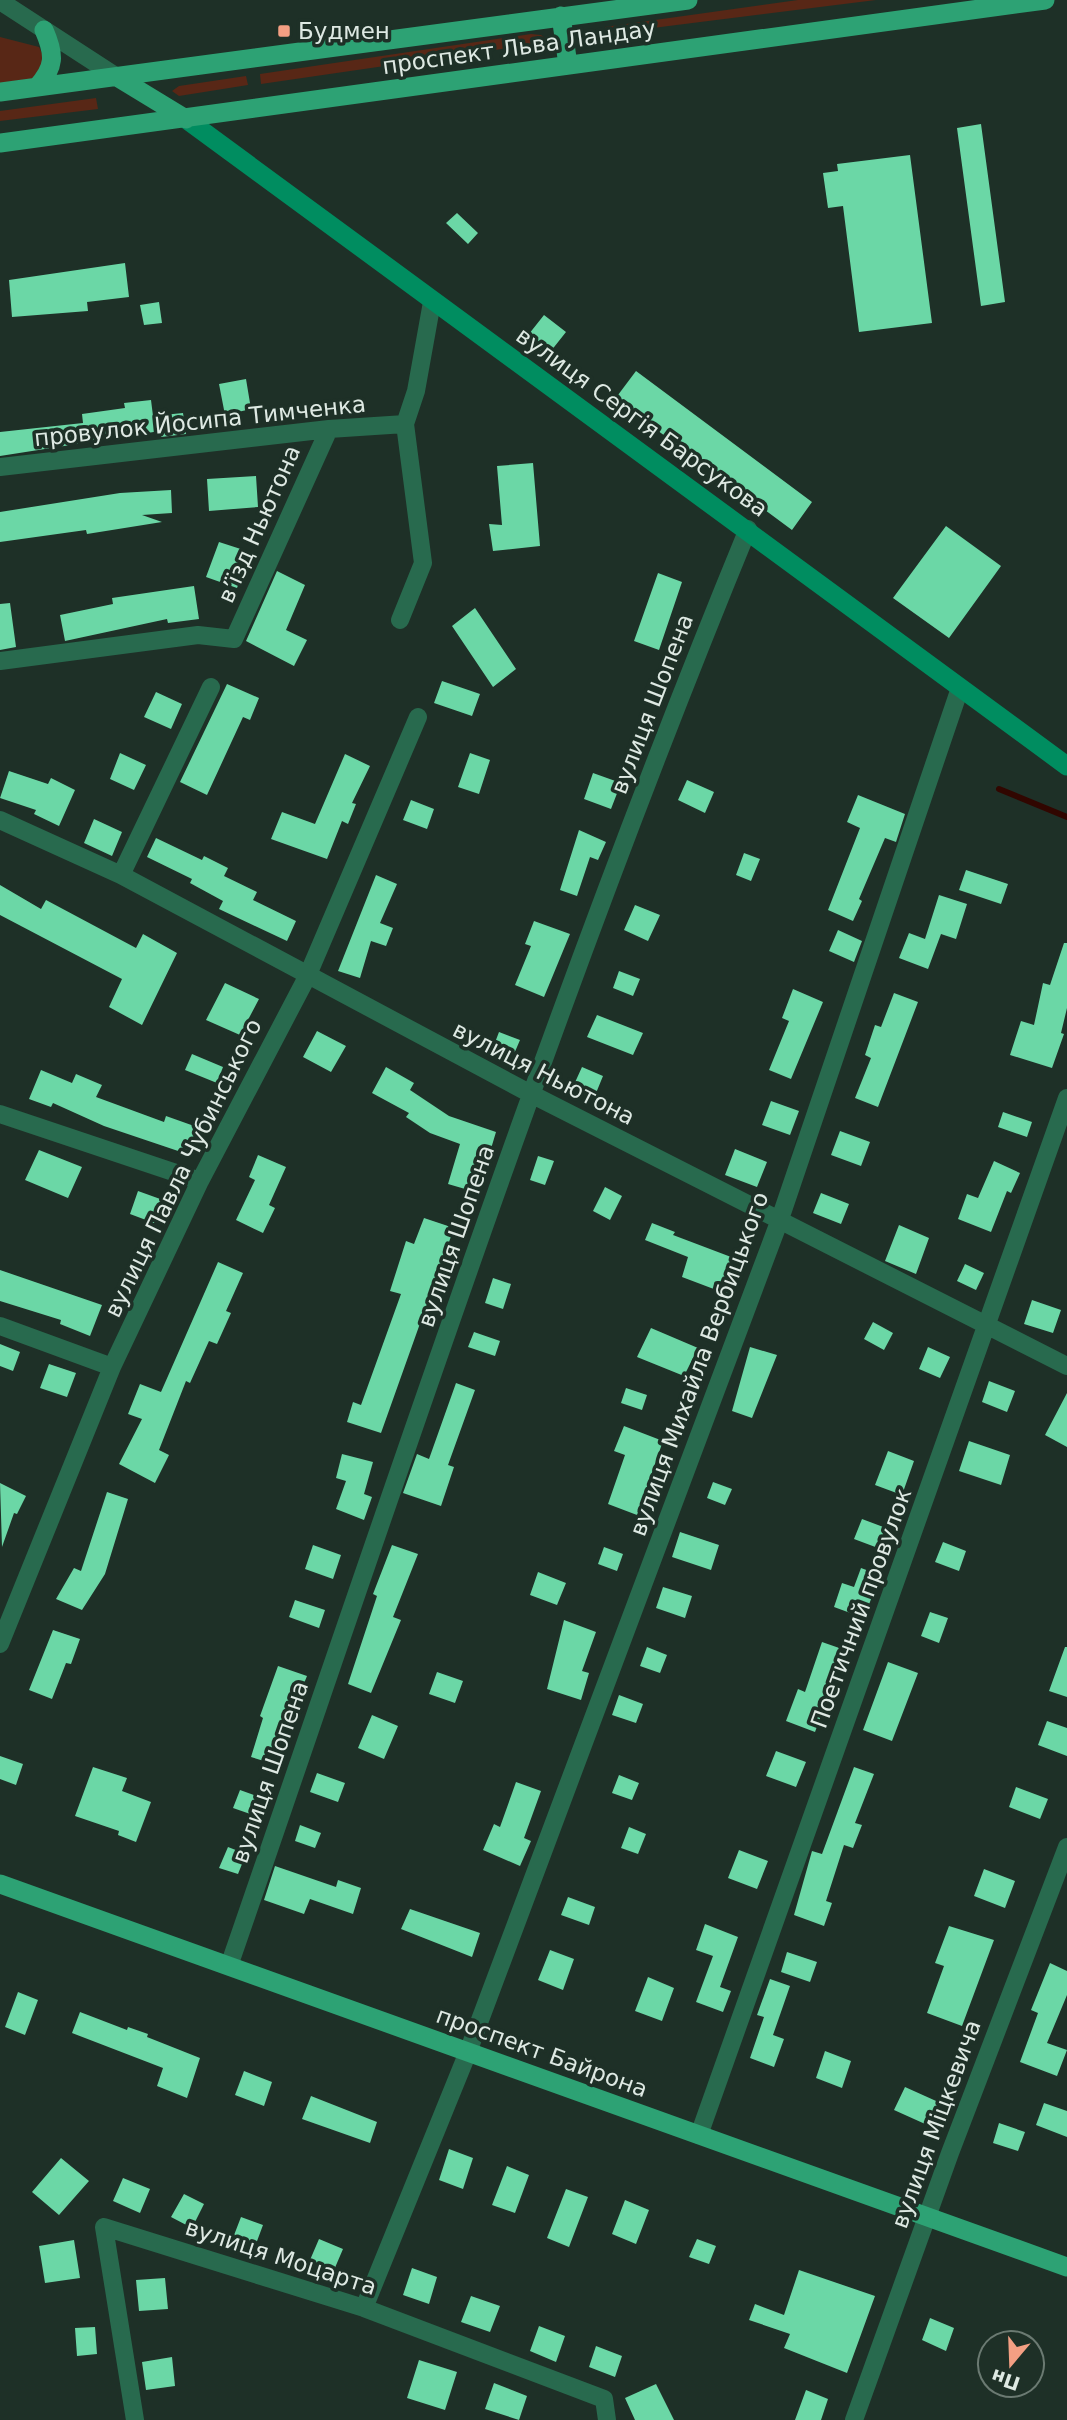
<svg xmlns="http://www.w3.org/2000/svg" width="1067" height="2420" font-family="'DejaVu Sans',sans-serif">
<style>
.green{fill:#582716}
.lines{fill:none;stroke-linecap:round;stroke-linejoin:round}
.stream{stroke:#310600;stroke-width:6}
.building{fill:#6bd7a6}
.minor{stroke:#286a4e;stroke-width:18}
.secondary{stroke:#008d60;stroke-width:19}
.primary{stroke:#2da274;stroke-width:19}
.poi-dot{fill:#f39f83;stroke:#1e3027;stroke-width:2.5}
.labels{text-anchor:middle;stroke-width:7;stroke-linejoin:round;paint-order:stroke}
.poi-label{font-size:23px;fill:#dee9e3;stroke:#1e3027;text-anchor:start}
.street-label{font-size:23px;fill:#dee9e3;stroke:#1e3027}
</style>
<rect width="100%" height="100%" fill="#1e3027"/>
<path class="green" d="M798,0H876L605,34V27Z
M531,34L541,35L545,38L542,43L261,84L260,74Z
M0,37L39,47L44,57L36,78L0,83Z
M246,76L248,85L179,96L172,91L179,86Z
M96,98L98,109L0,121V111Z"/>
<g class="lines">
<path class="stream" d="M999,789L1067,817"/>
</g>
<path class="building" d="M981,124L1005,302L981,306L957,128Z
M910,155L932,323L859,332L843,206L828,208L823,173L838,171L837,164Z
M457,213L478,233L468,244L446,223Z
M125,263L129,297L87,302L88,311L12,317L9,280Z
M159,302L162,323L144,325L140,305Z
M544,315L566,332L547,356L525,339Z
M636,371L812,502L792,530L615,399Z
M246,379L251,409L225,415L219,384Z
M151,400L153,416L183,413L186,434L161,437L160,431L0,456V432L83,423L82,414L125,408L124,403Z
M533,463L540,546L493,551L489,524L502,525L497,466Z
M256,476L258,507L209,511L207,479Z
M171,490L172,513L142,515L162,522L87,534L86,530L0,542V512L120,493Z
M946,526L1001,566L949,638L893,598Z
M219,542L250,552L237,588L206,577Z
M277,571L305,585L286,630L307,640L294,666L246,641Z
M658,573L682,582L659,650L634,641Z
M194,586L199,619L168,623L167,619L65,641L60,615L113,604L112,598Z
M10,603L16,647L0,650V604Z
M475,608L516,669L493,687L452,626Z
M442,681L480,694L472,716L434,703Z
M227,684L259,698L250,720L243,717L207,795L180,782Z
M156,692L182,704L171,729L144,717Z
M120,753L146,765L134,790L110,779Z
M470,753L490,760L479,794L458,787Z
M345,754L370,766L352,803L356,804L348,824L342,821L327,859L271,839L282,812L315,824Z
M9,771L48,784L51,778L75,790L59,826L34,814L36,810L0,798Z
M593,773L621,783L611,809L584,799Z
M687,780L714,792L705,813L678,800Z
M858,795L905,814L896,842L885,838L859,899L862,901L853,921L828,910L860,828L847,822Z
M411,800L434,809L427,829L403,820Z
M94,819L122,832L112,856L84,843Z
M579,830L606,842L598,860L590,857L577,896L560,890Z
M156,838L202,860L204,856L228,868L224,876L257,892L253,900L296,921L287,941L219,909L223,901L190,883L192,879L147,857Z
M744,853L760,859L751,881L736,875Z
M966,870L1008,884L1001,904L959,890Z
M376,875L397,884L380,923L393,928L386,946L371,941L360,978L338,971Z
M0,885L41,909L46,900L136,948L143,934L177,953L142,1025L109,1007L122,979L0,915Z
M939,895L967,904L956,939L941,934L928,969L899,958L909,933L925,939Z
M635,905L660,915L648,941L624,930Z
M534,921L570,934L544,997L515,985L531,946L525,944Z
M838,930L862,941L854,962L829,951Z
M1064,943H1067V1008L1061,1033L1064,1034L1052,1068L1010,1055L1021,1021L1034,1025L1043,983L1050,985Z
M619,971L640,979L633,996L613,988Z
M225,983L259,999L240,1035L206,1020Z
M793,989L823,1002L791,1079L769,1070L789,1021L782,1018Z
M894,993L918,1002L878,1107L855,1098L871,1058L865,1055L875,1025L881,1027Z
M597,1015L643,1033L633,1055L587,1037Z
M317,1031L346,1046L331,1072L303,1057Z
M499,1032L520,1040L511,1061L491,1053Z
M192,1054L223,1067L217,1083L185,1070Z
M386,1067L414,1083L410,1090L449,1116L496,1132L490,1152L484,1150L472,1191L448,1184L460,1144L430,1133L406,1117L409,1113L372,1093Z
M582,1067L603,1076L594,1098L572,1089Z
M41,1070L72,1083L76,1074L102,1085L96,1097L164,1122L166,1116L197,1127L187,1154L104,1126L53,1103L51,1107L29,1099Z
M771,1101L799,1111L790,1135L762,1125Z
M1003,1112L1032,1122L1027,1137L998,1127Z
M840,1131L870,1142L861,1166L831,1155Z
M735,1149L767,1162L757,1187L725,1175Z
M39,1150L82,1167L68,1198L25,1180Z
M258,1155L286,1167L269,1205L275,1208L263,1233L236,1220L255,1180L249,1177Z
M538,1156L554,1161L545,1185L530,1180Z
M994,1161L1020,1173L1011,1193L1007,1191L991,1232L958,1219L967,1194L978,1198Z
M605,1187L622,1196L610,1220L593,1211Z
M138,1191L163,1200L154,1223L130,1214Z
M821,1193L849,1204L841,1224L813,1213Z
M424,1218L454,1228L381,1433L347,1422L353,1402L361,1405L401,1294L390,1291L406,1241L414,1244Z
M652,1223L675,1232L673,1235L739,1260L727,1294L682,1277L688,1257L645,1240Z
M899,1225L929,1238L916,1274L885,1261Z
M218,1262L243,1273L226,1311L231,1313L217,1344L209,1341L190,1383L186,1381L159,1450L169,1455L155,1483L119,1464L142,1419L128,1414L140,1384L161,1392Z
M965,1264L984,1273L976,1290L957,1281Z
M0,1270L102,1305L90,1336L60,1324L61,1320L0,1301Z
M493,1278L511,1284L503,1309L485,1303Z
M1032,1300L1061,1310L1053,1333L1024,1324Z
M873,1322L893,1333L884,1350L864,1339Z
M651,1328L698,1348L684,1376L637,1357Z
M474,1332L500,1341L495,1356L468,1347Z
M0,1344L20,1352L13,1371L0,1366Z
M750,1347L777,1355L752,1418L732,1411Z
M928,1347L950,1357L940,1378L919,1369Z
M49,1364L76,1373L67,1397L40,1388Z
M989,1381L1015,1391L1007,1412L982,1402Z
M456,1383L475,1390L448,1465L454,1467L441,1506L403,1493L417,1454L429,1459Z
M626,1388L647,1395L642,1410L621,1403Z
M1067,1393V1447L1045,1435Z
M624,1426L663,1441L637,1515L608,1504L625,1455L614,1451Z
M969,1441L1010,1455L1001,1485L959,1471Z
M888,1451L914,1461L902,1495L875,1485Z
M342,1454L373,1462L364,1494L372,1497L364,1520L336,1509L346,1481L336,1478Z
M713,1482L732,1489L725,1505L707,1498Z
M0,1483L26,1496L17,1514L14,1513L2,1547Z
M107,1492L128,1499L105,1574L82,1610L56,1599L74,1568L81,1571Z
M862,1519L886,1528L878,1548L854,1539Z
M680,1532L719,1545L711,1570L672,1557Z
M943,1542L966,1551L959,1571L935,1562Z
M313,1545L341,1555L333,1579L305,1569Z
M392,1545L418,1554L393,1617L401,1620L371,1693L348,1684L377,1596L373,1594Z
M604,1547L623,1554L617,1571L598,1564Z
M861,1568L880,1575L864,1618L834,1607L842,1583L854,1587Z
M538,1572L566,1583L557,1605L530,1595Z
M663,1587L692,1596L685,1618L656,1608Z
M295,1600L325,1610L319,1628L289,1617Z
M930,1612L948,1618L939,1643L921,1636Z
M564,1620L596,1632L582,1671L589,1673L581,1700L547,1689Z
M53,1630L80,1639L71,1664L66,1663L52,1699L29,1690Z
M822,1642L845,1650L815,1732L786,1721L798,1689L805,1692Z
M647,1647L667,1655L660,1673L640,1666Z
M1065,1647H1067V1697L1049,1691Z
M888,1662L918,1673L892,1741L863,1730Z
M278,1666L307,1676L279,1745L283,1746L277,1765L251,1757L263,1718L260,1716Z
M437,1672L463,1681L455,1703L429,1694Z
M619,1695L643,1704L636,1723L612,1715Z
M372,1715L398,1726L384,1759L358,1748Z
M1047,1721L1067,1728V1756L1038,1745Z
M776,1751L806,1762L796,1787L766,1776Z
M0,1756L23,1764L16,1785L0,1779Z
M93,1767L127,1778L122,1791L151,1802L136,1842L118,1835L119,1831L75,1816Z
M854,1767L874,1774L855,1823L862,1825L853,1848L844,1845L826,1901L832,1903L824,1926L794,1915L812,1851L822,1854Z
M317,1773L345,1783L338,1802L310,1792Z
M619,1775L639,1783L632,1800L612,1793Z
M516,1782L541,1791L524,1838L531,1841L520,1866L483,1850L494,1824L500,1827Z
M1016,1787L1048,1799L1040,1819L1009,1807Z
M240,1790L265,1799L259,1817L233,1808Z
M300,1825L321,1833L315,1848L295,1841Z
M629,1827L646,1834L638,1854L621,1848Z
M228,1847L246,1854L238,1874L219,1868Z
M739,1850L768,1861L757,1889L728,1878Z
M275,1866L336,1887L338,1880L361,1888L353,1914L310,1899L304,1914L264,1900Z
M984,1869L1015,1881L1005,1908L974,1896Z
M568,1897L595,1907L589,1925L561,1915Z
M410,1909L480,1933L472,1957L401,1929Z
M705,1924L738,1937L720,1987L731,1991L723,2012L696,2002L713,1956L696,1950Z
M949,1926L994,1940L962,2026L927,2013L944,1966L935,1963Z
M550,1950L574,1959L563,1990L538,1980Z
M787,1952L817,1962L810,1982L781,1972Z
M1050,1963L1067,1971V1995L1047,2043L1067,2050L1057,2076L1020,2062L1038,2013L1031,2010Z
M648,1977L674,1988L662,2021L635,2011Z
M770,1979L790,1986L773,2035L784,2039L774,2067L750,2058L764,2017L757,2015Z
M18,1992L38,2000L25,2035L5,2027Z
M80,2012L127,2030L128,2027L148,2034L147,2037L200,2058L187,2098L157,2086L163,2068L72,2033Z
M825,2051L851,2061L842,2088L816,2078Z
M244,2071L272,2082L264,2106L235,2095Z
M905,2087L945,2105L934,2128L894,2110Z
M311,2096L377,2122L370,2143L302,2119Z
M1044,2103L1067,2111V2137L1036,2125Z
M999,2123L1025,2132L1018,2151L993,2143Z
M449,2149L473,2158L463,2189L439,2180Z
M61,2158L89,2181L59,2215L32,2192Z
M507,2166L529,2175L515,2213L492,2205Z
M123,2178L150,2189L140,2213L113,2201Z
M566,2189L588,2197L569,2247L547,2238Z
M184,2194L204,2204L192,2228L171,2217Z
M625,2200L649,2210L636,2244L612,2234Z
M241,2217L263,2225L253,2252L231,2243Z
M319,2239L343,2249L331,2277L307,2267Z
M697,2239L716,2246L709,2264L689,2257Z
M74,2240L80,2278L45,2283L39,2246Z
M412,2268L437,2277L429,2304L403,2295Z
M799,2270L875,2296L847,2373L784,2348L790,2334L749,2320L755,2304L784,2315Z
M165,2278L168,2309L139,2311L136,2280Z
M471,2296L500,2306L490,2332L461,2322Z
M930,2318L954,2328L946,2351L922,2340Z
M539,2326L565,2336L556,2362L530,2351Z
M95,2327L97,2354L77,2356L75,2328Z
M596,2346L622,2356L615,2377L589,2367Z
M172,2357L175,2386L146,2390L142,2362Z
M419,2360L457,2372L445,2410L407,2398Z
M494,2383L527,2396L519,2420L485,2409Z
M656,2384L674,2420H635L625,2398Z
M806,2390L828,2399L821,2420H795Z"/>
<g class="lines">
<path class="minor" d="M0,1L117,77
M0,467L329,429L405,424
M400,620L423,563L405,424L416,391L432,302
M0,661L198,635L234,639L329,429
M0,820L121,875L531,1094L1067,1366
M121,875L211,687
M0,1114L200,1181
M0,1326L112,1367
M0,1644L112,1367L200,1181L307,977L418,717
M229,1966C395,1485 554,1000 748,529
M699,2135L1067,1098
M364,2308L468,2052L779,1222L960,688
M135,2420L104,2227L364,2308L604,2399L607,2420
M854,2420L950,2153L1067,1847"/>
<path class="secondary" d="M186,119L1067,766"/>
<path class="primary" d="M561,16L568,65
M117,77L186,119
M37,87C55,67 55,55 44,30
M0,92L688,0
M0,143L1045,0
M0,1884L1067,2267"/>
</g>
<rect class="poi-dot" x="277" y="24" width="14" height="14" rx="3.5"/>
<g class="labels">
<g class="poi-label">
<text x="298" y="39">Будмен</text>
</g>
<g class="street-label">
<text transform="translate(519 47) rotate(-8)" y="8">проспект Льва Ландау</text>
<text transform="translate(200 421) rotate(-6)" y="8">провулок Йосипа Тимченка</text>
<text transform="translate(642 422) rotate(36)" y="8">вулиця Сергія Барсукова</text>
<text transform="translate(259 524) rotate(-66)" y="8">в’їзд Ньютона</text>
<text transform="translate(652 704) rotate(-69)" y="8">вулиця Шопена</text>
<text transform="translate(544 1073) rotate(27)" y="8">вулиця Ньютона</text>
<text transform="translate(183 1168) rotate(-64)" y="8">вулиця Павла Чубинського</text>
<text transform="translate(456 1236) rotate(-71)" y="8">вулиця Шопена</text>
<text transform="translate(699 1364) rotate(-70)" y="8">вулиця Михайла Вербицького</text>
<text transform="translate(861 1608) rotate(-70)" y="8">Поетичний провулок</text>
<text transform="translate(270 1772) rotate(-71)" y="8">вулиця Шопена</text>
<text transform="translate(542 2052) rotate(20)" y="8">проспект Байрона</text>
<text transform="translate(936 2124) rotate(-70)" y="8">вулиця Міцкевича</text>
<text transform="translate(281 2257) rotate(18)" y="8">вулиця Моцарта</text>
</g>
</g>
<g transform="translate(1011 2364) rotate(199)"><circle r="33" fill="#1e3027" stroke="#6b7a72" stroke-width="2"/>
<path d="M0-5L12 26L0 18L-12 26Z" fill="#f39f83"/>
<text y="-10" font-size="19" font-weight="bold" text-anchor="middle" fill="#dee9e3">Пн</text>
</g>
</svg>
